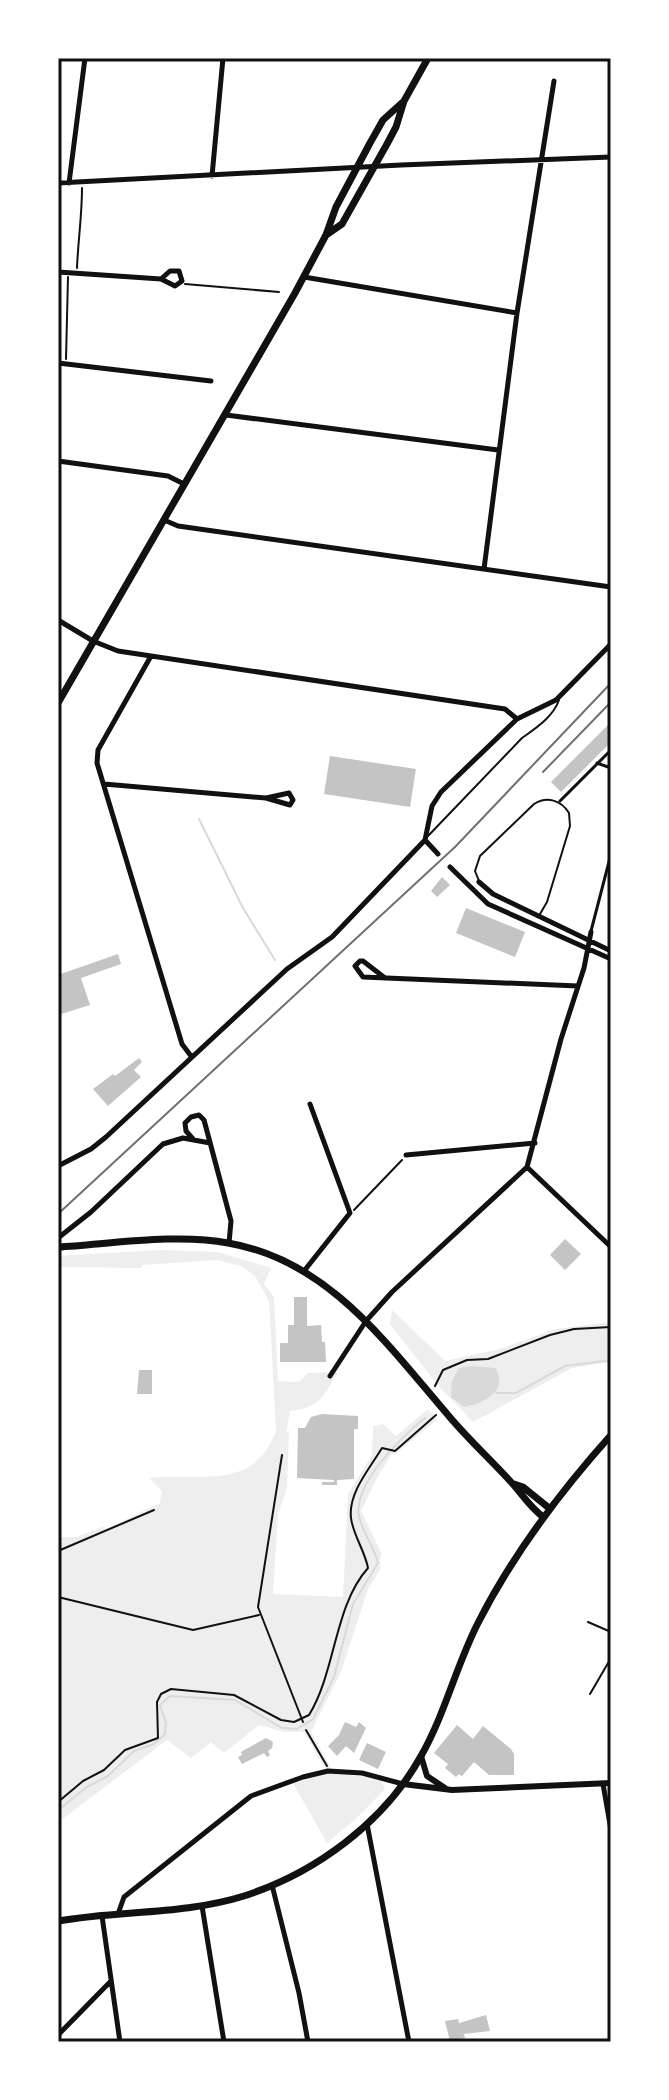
<svg xmlns="http://www.w3.org/2000/svg" width="669" height="2100" font-family="'IBM Plex Sans',sans-serif">
<style>
.green{fill:#eee}
.water{fill:#d9d9d9}
.lines{fill:none;stroke-linecap:round;stroke-linejoin:round}
.stream{stroke:#d9d9d9;stroke-width:2}
.building{fill:#c4c4c4}
.path{stroke:#111;stroke-width:2}
.service{stroke:#111;stroke-width:2}
.pedestrian{stroke:#111;stroke-width:3}
.minor{stroke:#111;stroke-width:5}
.tertiary{stroke:#111;stroke-width:6}
.secondary{stroke:#111;stroke-width:7}
.primary{stroke:#111;stroke-width:7}
.rail{stroke:#707070;stroke-width:2}
.neatline{fill:none;stroke:#111;stroke-width:3}
</style>
<rect width="100%" height="100%" fill="#fff"/>
<path class="green" d="M161,1250L218,1252L271,1268L264,1284L274,1297L278,1381L299,1382L308,1373L338,1372C322,1397 322,1407 290,1411L286,1434L289,1430L287,1488L278,1514L273,1594L343,1597L348,1494L372,1455L373,1426L383,1424L396,1436L428,1409L437,1420L395,1454H392L377,1478L361,1511L381,1552L380,1570L368,1589L341,1672L311,1732L331,1768L325,1769L304,1732H284L259,1725L224,1753L211,1742L191,1758L167,1740L64,1818L58,1819V1537H77L104,1526L106,1529L160,1503L162,1491L149,1478C202,1472 252,1493 276,1431L269,1301L255,1276L241,1266L217,1260L142,1265V1268L58,1267V1256Z
M392,1310L445,1361L500,1349L555,1329L611,1322V1362L572,1368L473,1422L436,1383L390,1324Z
M327,1773L369,1777L381,1781L385,1789L358,1817L327,1843L293,1783Z"/>
<path class="water" d="M471,1366L495,1368C510,1390 483,1404 464,1407L451,1397L452,1381L459,1368Z"/>
<g class="lines">
<path class="stream" d="M199,819L243,908L275,960
M496,1393H516L565,1366L611,1360
M58,1810L87,1787L108,1776L134,1751L154,1744L165,1734L166,1723L160,1705L170,1696L235,1700L282,1728L297,1729L313,1719L334,1677L353,1604L378,1563C374,1546 362,1532 359,1516C353,1483 402,1437 425,1418"/>
</g>
<path class="building" d="M611,722V742L561,792L551,782Z
M330,756L416,769L410,807L324,794Z
M442,877L450,885L437,897L431,891Z
M466,908L525,932L515,957L456,933Z
M118,954L121,964L81,978L90,1005L58,1015V975Z
M139,1058L142,1062L134,1070L141,1077L108,1106L93,1089L113,1074L115,1076Z
M565,1239L581,1254L565,1270L550,1255Z
M294,1297H307V1326L321,1325L322,1342H325L326,1362H280V1343H288V1325H294Z
M139,1370H152V1394H137Z
M322,1414L358,1416V1429H354V1479L337,1480V1485H322V1482H334V1480L297,1478L298,1428H305L311,1417Z
M345,1722L356,1727L359,1722L366,1728L354,1753L346,1746L337,1756L328,1746L339,1735Z
M457,1725L473,1739L483,1726L511,1749L514,1754V1775H489L474,1762L462,1776L459,1774L456,1777L445,1768L448,1764L434,1753Z
M266,1738L273,1742L272,1748L268,1751L270,1755L267,1757L264,1753L242,1764L238,1757L242,1755L241,1752Z
M367,1743L386,1752L378,1769L359,1760Z
M486,2015L490,2031L464,2034L465,2038L450,2041L445,2021L458,2019L459,2023Z"/>
<g class="lines">
<path class="path" d="M77,268C78,241 82,216 82,188
M185,284L279,292
M66,359L68,277
M354,1210L402,1160
M435,1386L443,1370L467,1360L488,1359L550,1335L574,1329L611,1327
M282,1455L258,1607L303,1722
M58,1551L154,1510
M58,1597L193,1630L259,1615
M588,1622L611,1632
M590,1694L611,1658
M306,1730L327,1766
M58,1802L83,1781L104,1770L125,1750L158,1738L157,1702L161,1694L171,1689L234,1695L281,1720L294,1722L309,1715C336,1671 334,1606 368,1568C365,1551 353,1535 351,1518C348,1493 370,1468 382,1448L395,1451L436,1415"/>
<path class="service" d="M428,836L522,738C536,728 553,717 559,700
M479,881L475,871L480,856L534,804C547,796 561,800 569,813L570,826L547,902L540,914"/>
<path class="pedestrian" d="M597,763L611,768
M560,801L611,750
M591,931L611,854"/>
<path class="minor" d="M212,176L223,58
M58,183L401,165L611,157
M69,183L85,58
M58,272L161,279L175,286L182,281L179,271H170L161,279
M304,277L517,313
M58,363L211,381
M226,415L498,450
M58,461L168,476L184,484
M164,520L178,526L611,587
M484,569L517,313L554,81
M58,620L93,641L118,651L505,709L517,719
M151,656L98,750L97,763L182,1044L191,1056
M104,784L266,798L290,805L293,800L289,793L266,798
M425,840L438,854
M450,867L488,904L611,959
M479,882L493,894L611,951
M385,978L363,961H360L355,966L363,977L578,986
M193,1139L186,1131L185,1123L191,1117L199,1115L204,1120L231,1221L229,1243
M406,1155L535,1143
M58,1166L91,1149L106,1137L287,969L332,937L425,840L432,806L441,792L517,719L556,700L611,644
M527,1167L611,1247
M58,1238L91,1212L163,1144L183,1138L210,1143
M304,1271L350,1213L310,1104
M330,1376L366,1321L392,1292L527,1167L561,1039L584,968L591,932
M603,1784L611,1830
M367,1824L409,2042
M272,1885L299,1993L308,2042
M202,1906L224,2042
M118,1914L124,1897L251,1796L303,1777L328,1771L362,1773L403,1784
M102,1916L120,2042
M58,2035L111,1981"/>
<path class="tertiary" d="M421,1756L427,1776L445,1788
M403,1784L452,1790L611,1783"/>
<path class="secondary" d="M58,1247C110,1244 178,1233 228,1243C328,1260 386,1343 448,1415C468,1439 490,1459 511,1482C523,1495 528,1505 543,1517
M514,1484L523,1487L549,1508
M58,1921C120,1910 183,1915 244,1896C315,1873 384,1823 421,1756C445,1714 456,1666 478,1623C513,1554 560,1492 611,1435"/>
<path class="primary" d="M326,235L342,224L387,144L396,127L404,101L428,58
M58,703L295,293L326,235L336,207L370,143L383,120L404,101"/>
<path class="rail" d="M543,772L611,702
M58,1214L455,847L611,683"/>
</g>
<rect width="669" height="2100" fill="none" stroke="#ffffff" stroke-width="120"/>
<rect x="60" y="60" width="549" height="1980" class="neatline"/>
</svg>
